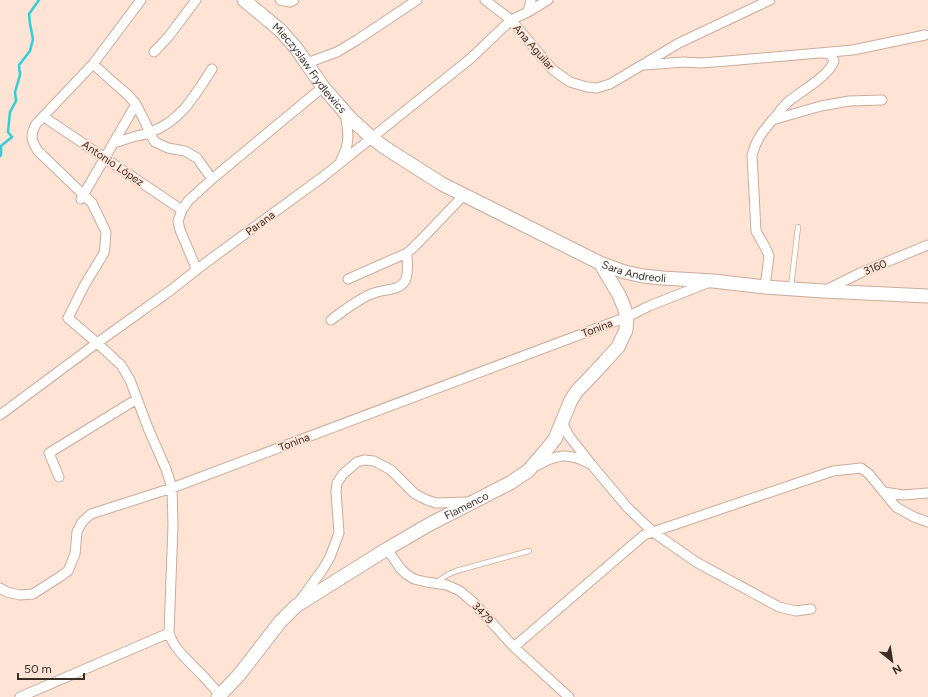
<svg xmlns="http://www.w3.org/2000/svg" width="928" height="697" font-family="Figtree,sans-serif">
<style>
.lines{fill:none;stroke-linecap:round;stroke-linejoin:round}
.stream{stroke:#32ced7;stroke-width:2.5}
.lane-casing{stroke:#cbab9a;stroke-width:6}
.street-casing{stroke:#cbab9a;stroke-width:11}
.secondary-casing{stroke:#cbab9a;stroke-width:15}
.lane{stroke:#fff;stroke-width:4.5}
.street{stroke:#fff;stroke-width:9}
.secondary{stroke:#fff;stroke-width:13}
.labels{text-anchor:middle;stroke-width:3.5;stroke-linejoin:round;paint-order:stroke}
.street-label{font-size:11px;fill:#392d26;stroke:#ffe3d5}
</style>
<rect width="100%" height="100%" fill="#ffe3d5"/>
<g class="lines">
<path class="stream" d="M0,156L1,155V146L12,137L8,132L10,112L16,101L15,92L20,75L19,65L30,51L33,39L30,24L29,14L39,0"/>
<defs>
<path id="lane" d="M791,287L798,227
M437,582L447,575L456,571L529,551"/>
<path id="street" d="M141,0L93,64L36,124C30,136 31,140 38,151L92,203L106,232L105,245L104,253L84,286L68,318L97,343L121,365L130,380L148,428L166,469L172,488L173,525L169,633C174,650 191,663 203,676C210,683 215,690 222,697
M280,0L290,2L294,0
M485,0L511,20L553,70L570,82L587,87L597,88L610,84L679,43L770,0
M528,12L548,0
M154,52L169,36L196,0
M307,63L337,52L357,40L417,0
M93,64L113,82L128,95L136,104L147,126L149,133L155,142L168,148L185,151L197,158L212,179
M645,65L683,62L701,63L727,61L853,50L925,35
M44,117L182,210
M772,120L821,106L849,101L882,100
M113,143C121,141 129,138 137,136C142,135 147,134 151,132C182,120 195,95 212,69
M341,160C351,142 348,132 345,113
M81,199L136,104
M196,270L194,263L180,230L178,221L182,210L188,201L212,179L323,87
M348,279L407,253L417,244L464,195
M765,287L769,256C766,247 760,239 756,231L752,155C757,137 764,130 776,116C780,111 783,106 788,102C800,92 830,75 834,61L831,55L823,53
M824,291L862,272L928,245
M331,320C343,311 361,297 374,293C384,289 399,291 405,281C409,275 407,260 407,253
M0,415L97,343L171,290L208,261L324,176L470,59L511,20L528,12L531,0
M562,422L569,436L591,464L627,507L653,532L696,562L779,607L796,611L811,609
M536,466C555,455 567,452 588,463
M59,477L49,453L137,399
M884,492L903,495L928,493
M387,549L400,568L406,574L414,579L426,582L447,585L460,591L473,602L514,647L569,697
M0,588L7,592L20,595L33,594L61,576L68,571L75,554L77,532L82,522L91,514L172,488L627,317L649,306L710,282
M299,602L323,569L330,557L339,533L336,492L337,483L343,474L357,462L364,460L374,461L391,470L415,494L427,500L436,503L468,502
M514,647L644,535L833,471L861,468L869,474L896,507L914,517L928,522
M20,697L169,633"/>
<g id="secondary">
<path id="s1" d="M244,0L280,30L296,48L323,87L350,118L372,138L384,147L442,184L600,263L625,272L643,276L663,278L713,281L765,287L823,291L928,296"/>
<path id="s2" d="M218,697L239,675L280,622L296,606L387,549L430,524L510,483L528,471L547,449L555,439L571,400L577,391L597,370L618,347L626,330L627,317L624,307L619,295L600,263"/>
</g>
</defs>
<use href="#lane" class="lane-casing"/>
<use href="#street" class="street-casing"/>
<use href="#secondary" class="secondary-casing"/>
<use href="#lane" class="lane"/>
<use href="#street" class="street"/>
<use href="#secondary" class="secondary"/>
</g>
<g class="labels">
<g class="street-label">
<text transform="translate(534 47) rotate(49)" y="4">Ana Aguilar</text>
<text dy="4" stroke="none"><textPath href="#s1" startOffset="95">Mieczyslaw Frydlewics</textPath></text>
<text transform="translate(113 163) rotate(34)" y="4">Antonio López</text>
<text transform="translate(260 223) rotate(-36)" y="4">Parana</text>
<text transform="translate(875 267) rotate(-22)" y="4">3160</text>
<text dy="4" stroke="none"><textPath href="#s1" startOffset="485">Sara Andreoli</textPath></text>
<text transform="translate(597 328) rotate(-21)" y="4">Tonina</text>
<text transform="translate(294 442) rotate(-21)" y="4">Tonina</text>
<text dy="4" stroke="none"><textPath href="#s2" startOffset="318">Flamenco</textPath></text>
<text transform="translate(483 613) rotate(47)" y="4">3479</text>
</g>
</g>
<g transform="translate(892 661) rotate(150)" stroke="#ffe3d5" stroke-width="3" paint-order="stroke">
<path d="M0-3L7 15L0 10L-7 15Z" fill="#392d26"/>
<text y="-6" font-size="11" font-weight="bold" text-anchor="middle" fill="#392d26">N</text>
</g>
<path d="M18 673v6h66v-6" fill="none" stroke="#392d26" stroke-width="2"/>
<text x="24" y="673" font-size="12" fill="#392d26" stroke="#ffe3d5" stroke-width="3" paint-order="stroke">50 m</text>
</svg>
